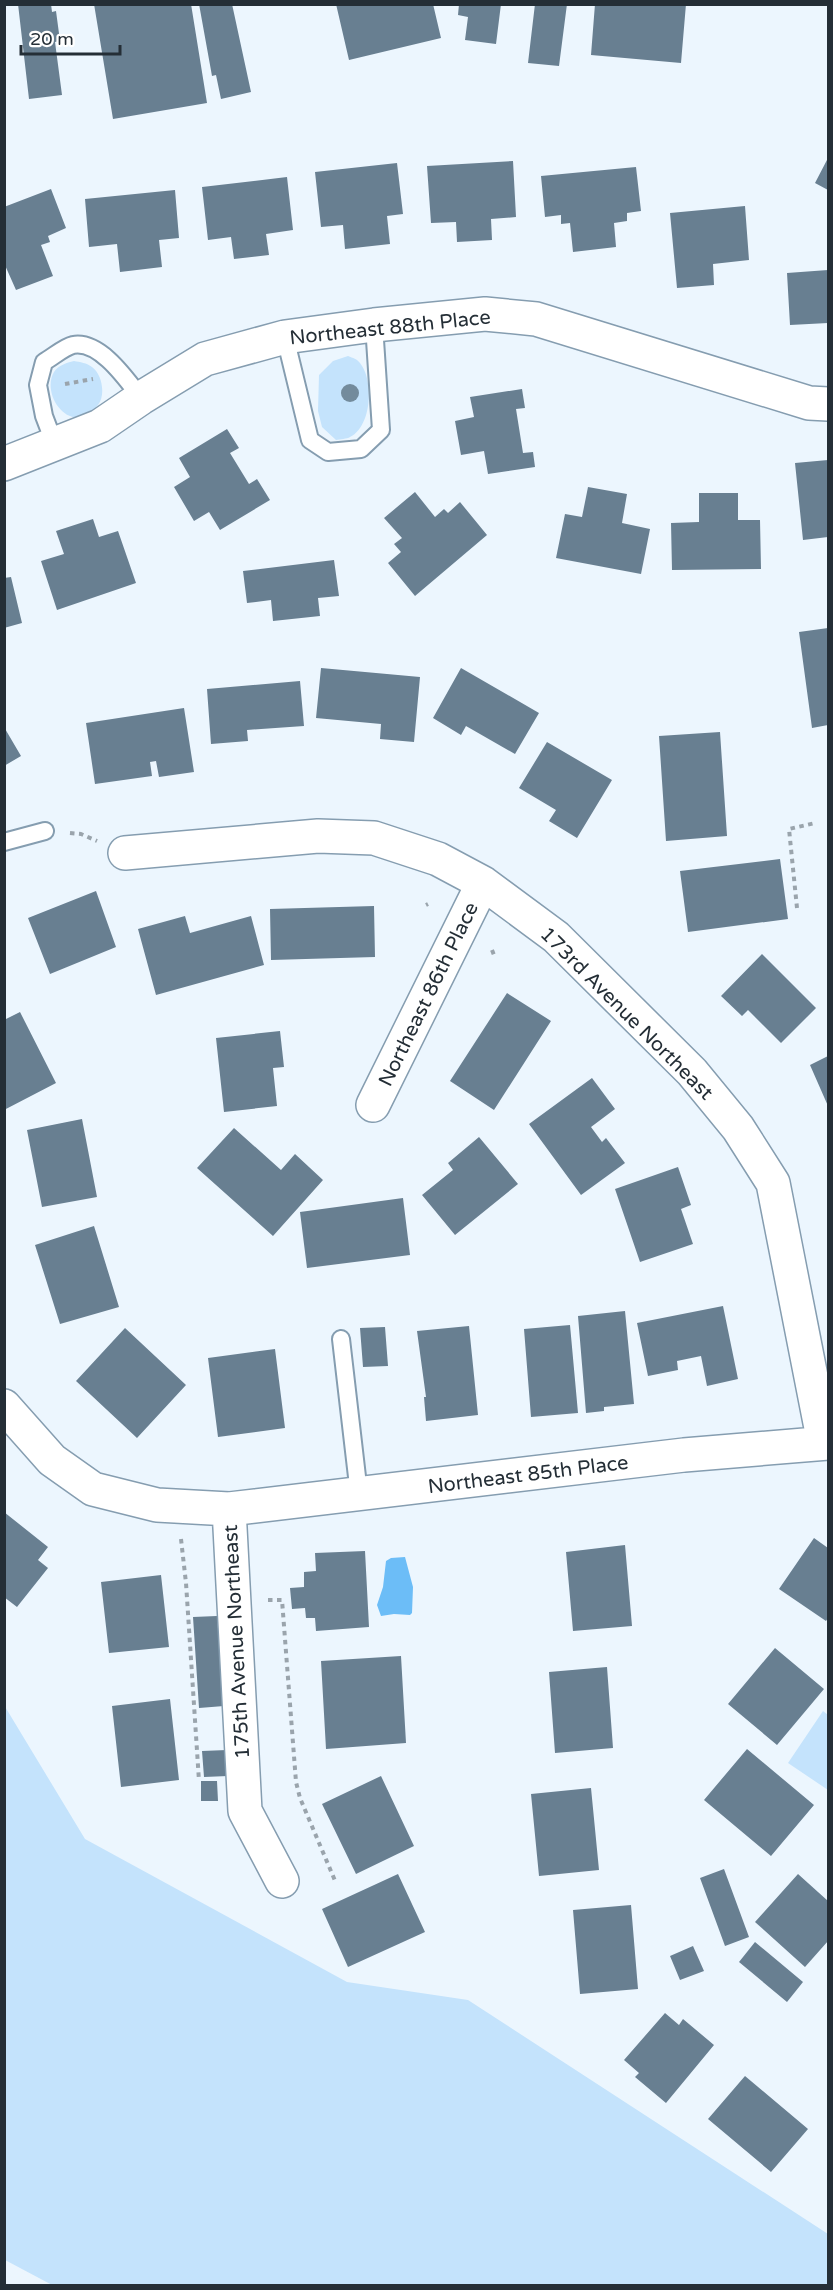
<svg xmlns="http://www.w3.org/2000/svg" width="833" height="2290" font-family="'Varela Round',sans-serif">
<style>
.green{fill:#c4e3fc}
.water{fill:#6cbdf7}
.building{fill:#687f91}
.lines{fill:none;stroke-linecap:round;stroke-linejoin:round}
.lane-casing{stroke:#859db0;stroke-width:20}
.street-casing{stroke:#859db0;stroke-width:36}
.path{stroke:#9aa4ac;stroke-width:4;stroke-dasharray:4.5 4.5;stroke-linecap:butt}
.lane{stroke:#fff;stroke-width:16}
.street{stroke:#fff;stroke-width:33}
.tree{fill:#738b9c}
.labels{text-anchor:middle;stroke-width:5;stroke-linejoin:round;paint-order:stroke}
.street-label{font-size:20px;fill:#242e36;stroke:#fff}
</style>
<rect width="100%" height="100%" fill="#ecf6fe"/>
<path class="green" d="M348,356C353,358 357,359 360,363C374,380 372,426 350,437C347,439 340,439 336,440L322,427L318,411L319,375L333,361Z
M74,361C80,362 87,363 92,367C102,374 106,395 98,405C72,439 40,395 54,372C59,365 66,363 74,361Z
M4,1705L85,1839L347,1982L468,2000L828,2234V2285L54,2286L5,2260Z
M823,1711L828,1715V1790L788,1763Z"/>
<path class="water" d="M405,1557L413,1587L412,1613L410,1615L394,1614L381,1616L377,1605L383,1587L386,1561L391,1558Z"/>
<path class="building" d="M18,4H51L52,12L56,11L60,41L55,42L62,95L29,99Z
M94,4H191L207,103L113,119Z
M199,4H232L251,92L221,99L216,75L212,76Z
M336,4H433L441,38L349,60Z
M459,4H501L496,44L465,40L468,17L458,15Z
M535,4H567L559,66L528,63Z
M595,4H686L681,63L591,55Z
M828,158V190L815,183Z
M513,161L516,217L491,219L492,240L457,242L456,222L431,223L427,166Z
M397,163L403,214L387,216L390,244L345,249L343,225L321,227L315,172Z
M636,167L641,211L627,213V221L614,223L616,247L573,252L570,223L561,224V215L545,217L541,176Z
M287,177L293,230L266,234L269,255L234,259L231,237L208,240L202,187Z
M51,189L66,228L48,236L50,242L41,245L53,276L16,290L4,263V207Z
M175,190L179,238L159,240L162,267L120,272L117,244L89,247L85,199Z
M745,206L749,260L713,264L714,285L677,288L670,213Z
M828,270V323L790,325L787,273Z
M522,389L525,408L516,409L523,453L533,452L535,467L488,474L484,451L461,455L455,421L474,417L470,397Z
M227,429L239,448L230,453L249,484L257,479L270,500L220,530L209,512L194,521L174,487L190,477L179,458Z
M828,460V537L803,540L795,463Z
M588,487L627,494L622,523L650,529L641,574L556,558L565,514L582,517Z
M415,492L435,517L444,509L448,513L460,502L487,535L415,596L388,563L401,552L394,544L402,538L384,518Z
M699,493H738V520H760L761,569L672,570L671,523L699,522Z
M93,519L99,537L118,531L136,583L57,610L41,561L64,554L56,531Z
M334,560L339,596L318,598L320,616L273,621L271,600L247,603L243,571Z
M11,577L22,623L4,628V578Z
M828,628V725L812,728L799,632Z
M321,668L420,677L414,742L380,739L381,724L316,718Z
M461,668L539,713L515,754L466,726L461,735L433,718Z
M300,681L304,726L247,730L248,741L211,744L207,689Z
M184,708L194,772L159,777L156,761L150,762L152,776L95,784L86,723Z
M4,727L21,756L4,766Z
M720,732L727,836L666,841L659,736Z
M547,742L612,780L577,838L549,821L556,810L519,788Z
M780,859L788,919L688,932L680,871Z
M96,891L116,947L50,974L28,918Z
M374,906L375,957L271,960L270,909Z
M185,916L190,933L251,916L264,965L156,995L138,929Z
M762,954L816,1008L781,1043L748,1010L742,1016L721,996Z
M507,993L551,1021L494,1110L450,1081Z
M20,1012L56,1083L4,1110V1020Z
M280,1031L284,1067L273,1068L277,1106L224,1112L216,1038Z
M828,1056V1106L810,1065Z
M592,1078L615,1109L591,1127L602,1142L606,1138L625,1163L581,1195L529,1124Z
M82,1119L97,1197L42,1207L27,1130Z
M234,1128L281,1170L295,1154L323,1180L273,1236L197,1168Z
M479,1137L518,1184L455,1235L422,1195L453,1170L448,1163Z
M678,1167L691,1205L681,1209L693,1244L640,1262L615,1189Z
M403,1198L410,1255L307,1268L300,1212Z
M94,1226L119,1307L60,1324L35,1245Z
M723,1306L738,1379L707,1386L701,1356L677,1361L678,1370L648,1376L637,1323Z
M625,1311L634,1404L604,1407V1411L586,1413L578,1316Z
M570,1325L578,1413L531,1417L524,1329Z
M469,1326L478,1415L426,1421L424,1397H426L417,1331Z
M385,1327L388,1366L363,1367L360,1328Z
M125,1328L186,1385L137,1438L76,1381Z
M275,1349L285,1428L218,1437L208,1358Z
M4,1512L48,1547L38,1560L48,1568L17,1607L4,1597Z
M814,1538L828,1548V1618L826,1621L779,1589Z
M625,1545L632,1626L573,1631L566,1552Z
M365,1551L369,1627L316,1631L315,1618H306L305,1608L292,1609L290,1588L304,1587V1572L316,1571L315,1553Z
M161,1575L169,1647L109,1653L101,1582Z
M217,1616L224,1706L199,1708L193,1617Z
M775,1648L824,1689L777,1745L728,1704Z
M401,1656L406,1743L326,1749L321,1661Z
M607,1667L613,1748L555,1753L549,1672Z
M170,1699L179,1780L121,1787L112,1706Z
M747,1749L814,1805L771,1856L704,1800Z
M227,1750L228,1776L204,1777L202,1751Z
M381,1776L414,1846L356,1874L322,1804Z
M201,1781H217L218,1801H201Z
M591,1788L599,1870L539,1876L531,1794Z
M724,1869L749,1937L725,1946L700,1878Z
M398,1874L425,1932L348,1967L322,1909Z
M798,1874L828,1901V1941L805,1967L755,1922Z
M631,1905L638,1989L580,1994L573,1910Z
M755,1942L803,1982L787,2002L739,1962Z
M693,1946L704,1971L680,1980L670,1956Z
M665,2013L679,2025L683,2019L714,2045L666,2103L635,2077L639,2073L624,2060Z
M745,2076L808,2129L771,2172L708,2119Z"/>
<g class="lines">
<defs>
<path id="lane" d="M285,337L310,440L328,452L361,449L381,430L374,325
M55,445L44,416L38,385L44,362C53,357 64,347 73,345C100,340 127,380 141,398
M4,842L45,831
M341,1339L359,1494"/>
<path id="street" d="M4,464L100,426L141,398L205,359L285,337L374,325L485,314L536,319L809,403L828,404
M125,853L318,836L374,838L438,859L483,883L556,937L692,1072L738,1128L773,1183L824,1443
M373,1105L483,883
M4,1406L52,1460L93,1489L157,1505L229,1509L245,1811L282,1881
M229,1509L684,1455L828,1443"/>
</defs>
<use href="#lane" class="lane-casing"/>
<use href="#street" class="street-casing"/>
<path class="path" d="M65,384L93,379
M70,833L81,834L97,841
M426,905L428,904
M797,908L789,829L815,823
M492,950L494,955
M181,1539L186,1583L199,1781
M268,1600H282L296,1782L300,1798L336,1883"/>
<use href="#lane" class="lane"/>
<use href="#street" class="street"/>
</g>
<circle class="tree" cx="350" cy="393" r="9"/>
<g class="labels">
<g class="street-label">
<text transform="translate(390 327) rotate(-6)" y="7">Northeast 88th Place</text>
<text transform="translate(428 994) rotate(-64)" y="7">Northeast 86th Place</text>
<text transform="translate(627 1013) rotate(45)" y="7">173rd Avenue Northeast</text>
<text transform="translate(528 1474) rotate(-7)" y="7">Northeast 85th Place</text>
<text transform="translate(236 1642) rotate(-93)" y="7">175th Avenue Northeast</text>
</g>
</g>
<rect width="833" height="2290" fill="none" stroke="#242e36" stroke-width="12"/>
<path d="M21 45v9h99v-9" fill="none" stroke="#242e36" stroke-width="3"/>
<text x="30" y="45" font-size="18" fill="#242e36" stroke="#ffffff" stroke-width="4.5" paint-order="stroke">20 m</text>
</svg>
